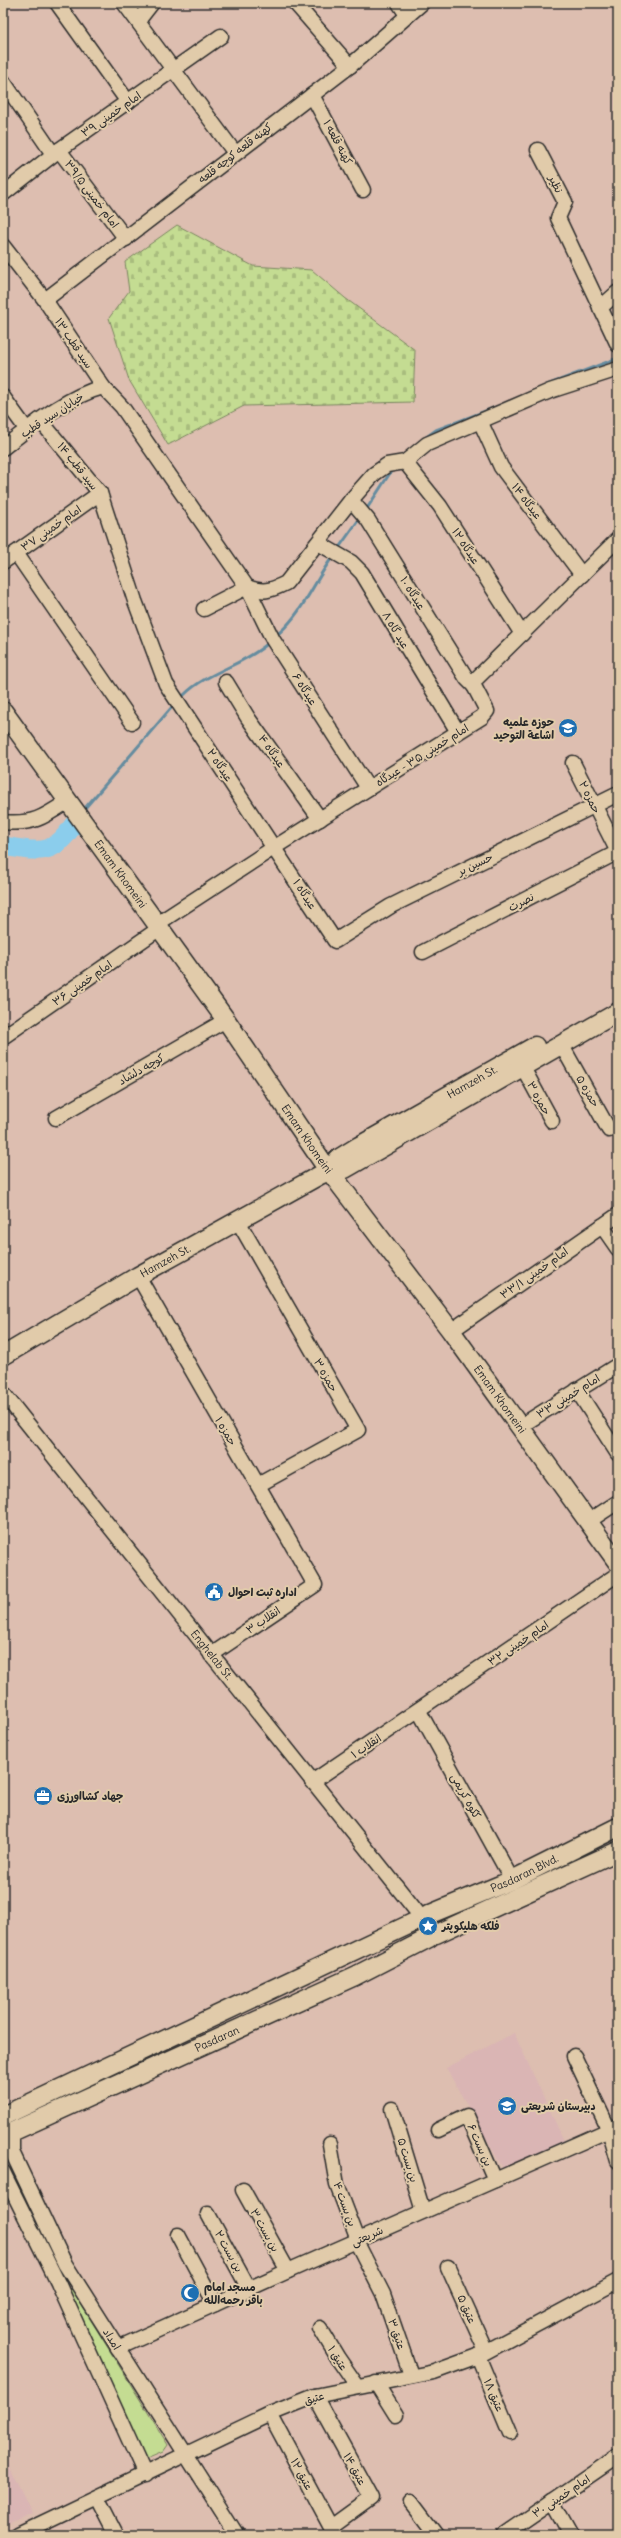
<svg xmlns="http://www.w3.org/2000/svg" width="621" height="2538" font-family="Delius,'Playpen Sans Arabic',sans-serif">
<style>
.built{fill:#dab5b4}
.green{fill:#c4dc92;stroke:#78845e}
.cemetery{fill:url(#cemetery-stones);stroke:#78845e}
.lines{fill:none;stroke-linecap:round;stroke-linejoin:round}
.stream{stroke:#658c9f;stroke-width:3}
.river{stroke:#8bcdec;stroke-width:19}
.minor-casing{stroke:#2b2b2b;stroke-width:17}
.major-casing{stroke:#2b2b2b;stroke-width:21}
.minor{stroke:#e1cbaa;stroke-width:14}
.major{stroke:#e1cbaa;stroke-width:18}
.labels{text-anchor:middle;stroke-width:4;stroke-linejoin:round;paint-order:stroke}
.street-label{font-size:11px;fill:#2b2b2b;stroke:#e1cbaa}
.poi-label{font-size:11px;font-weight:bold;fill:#2b2b2b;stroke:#e1cbaa;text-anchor:start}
</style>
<defs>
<pattern id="cemetery-stones" width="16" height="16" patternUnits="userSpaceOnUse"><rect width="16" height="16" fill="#c4dc92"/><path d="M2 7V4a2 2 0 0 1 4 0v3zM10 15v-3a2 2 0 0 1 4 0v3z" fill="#a9bd7e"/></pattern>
</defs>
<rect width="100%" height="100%" fill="#ddbeb0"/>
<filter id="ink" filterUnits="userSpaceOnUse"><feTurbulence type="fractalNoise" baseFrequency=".025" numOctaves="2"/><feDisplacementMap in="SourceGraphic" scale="8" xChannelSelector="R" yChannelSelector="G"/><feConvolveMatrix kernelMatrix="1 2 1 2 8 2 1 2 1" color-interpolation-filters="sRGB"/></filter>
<g filter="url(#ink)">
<path class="built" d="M514,2033L565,2143L503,2168L446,2068Z
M3,2453L32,2513L3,2526Z"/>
<path class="green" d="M71,2288L168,2445L163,2452L144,2460L65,2290Z"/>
<path class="cemetery" d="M177,225L253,266L312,270L345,298L415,350L413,402L244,406L168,445L129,380L109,318L129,291L125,262Z"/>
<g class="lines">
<path class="stream" d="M547,385L618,358
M425,438L436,430L496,407
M366,510L392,470
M338,549L360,518
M279,633C304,611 314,581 334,555
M184,695C207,672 241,666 266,645
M85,808L172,707"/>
<path class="river" d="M3,846C39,851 52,858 74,824"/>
<defs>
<g id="minor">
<path d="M57,3L128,102"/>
<path d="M124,3L235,153"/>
<path d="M295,3L350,66"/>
<path d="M399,3L407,15"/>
<path d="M138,21L152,3"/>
<path d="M3,81L53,154"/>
<path d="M312,95L363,190"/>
<path d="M59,150L126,239"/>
<path d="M538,150L565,202L558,218L618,345"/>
<path d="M3,194L59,150L221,36"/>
<path d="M3,246L45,300L103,387L122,407L247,587L273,640L368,788"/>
<path d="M45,300L350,66L422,3"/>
<path d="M600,308L618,292"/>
<path d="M3,397L27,430"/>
<path d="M40,420L100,493L135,601L166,684L335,941L391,906L618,794"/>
<path d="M481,423L501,467L582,575"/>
<path d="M3,448C33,425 66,397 103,387"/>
<path d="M405,462L440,506L522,634"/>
<path d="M351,500L368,520L467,679L474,686"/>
<path d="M318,543L351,562L362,573L458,732"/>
<path d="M16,553L132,722"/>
<path d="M3,562L100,493"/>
<path d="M204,609L247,587C263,593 270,591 286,583L351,500L374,474L387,465L405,462L427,444L550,391L618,369"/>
<path d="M226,682L248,718L320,819"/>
<path d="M573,763L618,852"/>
<path d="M3,822C33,825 44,817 68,801"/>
<path d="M157,924L275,847L482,717L487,711L474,686L475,680L618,539"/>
<path d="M423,952L618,852"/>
<path d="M3,1037L160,928"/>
<path d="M566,1053L609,1130"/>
<path d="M527,1075L552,1121"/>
<path d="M56,1118L226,1020"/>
<path d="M238,1221L358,1430L258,1485"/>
<path d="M602,1226L618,1249"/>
<path d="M138,1276L315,1585L211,1655"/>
<path d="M451,1331L618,1215"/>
<path d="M577,1390L618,1454"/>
<path id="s1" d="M3,1393L421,1917"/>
<path d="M519,1427L618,1365"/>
<path d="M589,1521L618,1502"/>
<path d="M419,1711L512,1880"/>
<path d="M312,1782L618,1574"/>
<path d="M574,2056L609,2130L618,2161"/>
<path d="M392,2109L423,2211"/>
<path d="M438,2130L467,2116L495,2180"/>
<path d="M12,2132V2152L65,2264L237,2535"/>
<path d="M330,2144L337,2185L358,2240"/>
<path d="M3,2172L58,2283L145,2475"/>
<path d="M243,2190L288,2271"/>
<path d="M208,2214L249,2289"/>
<path d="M178,2235L215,2304"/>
<path d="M356,2241L383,2294L411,2375"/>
<path d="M448,2267L486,2351"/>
<path d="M320,2328L338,2358L358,2387"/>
<path d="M118,2348L288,2271L618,2126"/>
<path d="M478,2356L510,2433"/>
<path d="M376,2383L396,2415"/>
<path d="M315,2396L371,2498L331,2527"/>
<path d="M270,2414L335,2535"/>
<path d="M97,2498L116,2535"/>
<path d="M552,2501L571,2535"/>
<path d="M411,2502L436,2535"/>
<path d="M17,2535L270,2414L315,2396L434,2372L478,2356L618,2281"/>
<path d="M503,2535L618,2456"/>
</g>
<g id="major">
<path id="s2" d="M3,711L226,1020L324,1164L451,1331L618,1563"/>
<path id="s3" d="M330,1171L338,1159L359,1146L535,1046"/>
<path id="s4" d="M3,1356L138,1276L320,1175L330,1171L345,1169L618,1012"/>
<path id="s5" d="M428,1915L512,1880L618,1827"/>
<path d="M436,1934L618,1851"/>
<path d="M3,2116L419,1920"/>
<path id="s6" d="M3,2136L355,1976L429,1938"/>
</g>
</defs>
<use href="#minor" class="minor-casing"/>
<use href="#major" class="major-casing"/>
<use href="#minor" class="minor"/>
<use href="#major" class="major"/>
</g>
</g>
<defs>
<symbol id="school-disc" viewBox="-11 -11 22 22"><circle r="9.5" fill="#1f6fb2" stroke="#e1cbaa"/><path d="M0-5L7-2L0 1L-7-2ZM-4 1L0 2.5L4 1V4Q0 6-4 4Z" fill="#fff"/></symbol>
<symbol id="civic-disc" viewBox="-11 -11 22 22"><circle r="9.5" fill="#1f6fb2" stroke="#e1cbaa"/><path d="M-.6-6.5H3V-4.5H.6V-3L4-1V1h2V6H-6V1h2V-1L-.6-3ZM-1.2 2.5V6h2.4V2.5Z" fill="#fff"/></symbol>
<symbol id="office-disc" viewBox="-11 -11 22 22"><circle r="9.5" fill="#1f6fb2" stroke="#e1cbaa"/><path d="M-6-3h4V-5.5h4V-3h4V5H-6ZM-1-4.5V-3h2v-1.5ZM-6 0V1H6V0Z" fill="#fff"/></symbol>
<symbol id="sight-disc" viewBox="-11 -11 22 22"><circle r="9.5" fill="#1f6fb2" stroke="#e1cbaa"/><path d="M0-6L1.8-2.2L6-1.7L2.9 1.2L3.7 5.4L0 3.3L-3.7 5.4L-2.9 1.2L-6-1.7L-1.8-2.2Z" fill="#fff"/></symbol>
<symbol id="mosque-disc" viewBox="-11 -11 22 22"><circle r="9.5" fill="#1f6fb2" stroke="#e1cbaa"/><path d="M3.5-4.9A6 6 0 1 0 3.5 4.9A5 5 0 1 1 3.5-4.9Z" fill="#fff"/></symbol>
</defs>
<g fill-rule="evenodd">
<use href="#school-disc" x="557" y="717" width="22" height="22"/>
<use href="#civic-disc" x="203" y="1581" width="22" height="22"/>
<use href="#office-disc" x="32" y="1785" width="22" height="22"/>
<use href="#sight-disc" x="417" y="1915" width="22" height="22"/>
<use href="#school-disc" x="496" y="2095" width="22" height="22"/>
<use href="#mosque-disc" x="179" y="2282" width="22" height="22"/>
</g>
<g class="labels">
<g class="street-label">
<text transform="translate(111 114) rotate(-35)" y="4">امام خمینی ۳۹</text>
<text transform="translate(338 142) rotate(62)" y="4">کهنه قلعه ۱</text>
<text transform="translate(235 153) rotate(-38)" y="4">کهنه قلعه کوچه قلعه</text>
<text transform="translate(556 184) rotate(64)" y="4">نظیر</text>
<text transform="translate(92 194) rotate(53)" y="4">امام خمینی ۳۹/۵</text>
<text transform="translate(74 343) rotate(56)" y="4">سید قطب ۱۳</text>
<text transform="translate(52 415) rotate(-33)" y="4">خیابان سید قطب</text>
<text transform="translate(78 466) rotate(51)" y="4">سید قطب ۱۴</text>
<text transform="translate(527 501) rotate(53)" y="4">عیدگاه ۱۴</text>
<text transform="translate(51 528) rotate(-35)" y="4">امام خمینی ۳۷</text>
<text transform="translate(466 546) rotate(57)" y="4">عیدگاه ۱۲</text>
<text transform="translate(413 593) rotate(58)" y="4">عیدگاه ۱۰</text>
<text transform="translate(396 630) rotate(59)" y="4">عید گاه ۸</text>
<text transform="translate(305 689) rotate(58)" y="4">عیدگاه ۶</text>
<text transform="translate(272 751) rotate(55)" y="4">عیدگاه ۴</text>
<text transform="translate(422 755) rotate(-32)" y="4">امام خمینی ۳۵ - عیدگاه</text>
<text transform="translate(220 765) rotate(56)" y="4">عیدگاه ۲</text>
<text transform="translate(590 797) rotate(64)" y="4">حمزه ۲</text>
<text transform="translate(475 864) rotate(-26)" y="4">حسین بر</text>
<text dy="4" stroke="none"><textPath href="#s2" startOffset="201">Emam Khomeini</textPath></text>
<text transform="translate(305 894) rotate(57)" y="4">عیدگاه ۱</text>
<text transform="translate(521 902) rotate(-27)" y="4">نصرت</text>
<text transform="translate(82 983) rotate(-35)" y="4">امام خمینی ۳۶</text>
<text transform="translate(141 1069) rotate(-30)" y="4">کوچه دلشاد</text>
<text dy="4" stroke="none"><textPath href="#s3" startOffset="169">Hamzeh St.</textPath></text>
<text transform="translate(588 1091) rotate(60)" y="4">حمزه ۵</text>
<text transform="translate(539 1098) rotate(61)" y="4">حمزه ۳</text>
<text dy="4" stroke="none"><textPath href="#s2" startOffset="525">Emam Khomeini</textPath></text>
<text dy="4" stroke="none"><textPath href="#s4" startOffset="188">Hamzeh St.</textPath></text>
<text transform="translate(534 1273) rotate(-35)" y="4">امام خمینی ۳۳/۱</text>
<text transform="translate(326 1375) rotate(60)" y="4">حمزه ۳</text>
<text transform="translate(568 1396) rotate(-32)" y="4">امام خمینی ۳۳</text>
<text dy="4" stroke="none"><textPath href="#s2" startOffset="849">Emam Khomeini</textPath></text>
<text transform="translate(226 1431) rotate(60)" y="4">حمزه ۱</text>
<text transform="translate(263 1620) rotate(-34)" y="4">انقلاب ۳</text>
<text transform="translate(518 1643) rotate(-34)" y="4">امام خمینی ۳۲</text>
<text dy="4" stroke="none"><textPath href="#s1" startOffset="335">Enghelab St.</textPath></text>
<text transform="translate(366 1746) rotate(-34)" y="4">انقلاب ۱</text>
<text transform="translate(466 1796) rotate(61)" y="4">ککوه کریمی</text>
<text dy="4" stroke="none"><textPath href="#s5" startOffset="105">Pasdaran Blvd.</textPath></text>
<text dy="4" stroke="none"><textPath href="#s6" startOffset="235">Pasdaran</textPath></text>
<text transform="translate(480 2145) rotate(66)" y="4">بن بست ۶</text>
<text transform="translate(408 2160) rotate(73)" y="4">بن بست ۵</text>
<text transform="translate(345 2204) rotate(70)" y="4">بن بست ۴</text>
<text transform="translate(265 2230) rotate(61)" y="4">بن بست ۳</text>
<text transform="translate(367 2236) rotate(-24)" y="4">شریعتی</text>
<text transform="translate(229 2251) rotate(61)" y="4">بن بست ۲</text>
<text transform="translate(467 2309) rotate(66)" y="4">عتیق ۵</text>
<text transform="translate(397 2334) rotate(71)" y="4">عتیق ۳</text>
<text transform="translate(112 2339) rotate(58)" y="4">امداد</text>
<text transform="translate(338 2358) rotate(58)" y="4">عتیق ۱</text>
<text transform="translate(494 2395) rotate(67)" y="4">عتیق ۱۸</text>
<text transform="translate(314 2398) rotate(-17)" y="4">عتیق</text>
<text transform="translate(355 2469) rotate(61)" y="4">عتیق ۱۴</text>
<text transform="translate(302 2474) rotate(62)" y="4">عتیق ۱۲</text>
<text transform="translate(561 2496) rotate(-34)" y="4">امام خمینی ۳۰</text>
</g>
<g class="poi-label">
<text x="554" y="726" text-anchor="end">حوزه علمیه<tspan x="554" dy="13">اشاعة التوحید</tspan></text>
<text x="228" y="1596">اداره ثبت احوال</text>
<text x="57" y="1800">جهاد کشااورزی</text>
<text x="442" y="1930">فلکه هلیکوپتر</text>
<text x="521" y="2110">دبیرستان شریعتی</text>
<text x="204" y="2291">مسجد امام<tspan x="204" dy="13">باقر رحمه‌الله</tspan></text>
</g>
</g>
<rect width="621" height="2538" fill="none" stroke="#e1cbaa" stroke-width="16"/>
<rect x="8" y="8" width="605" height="2522" fill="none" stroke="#2b2b2b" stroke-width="1.5" filter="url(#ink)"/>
</svg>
